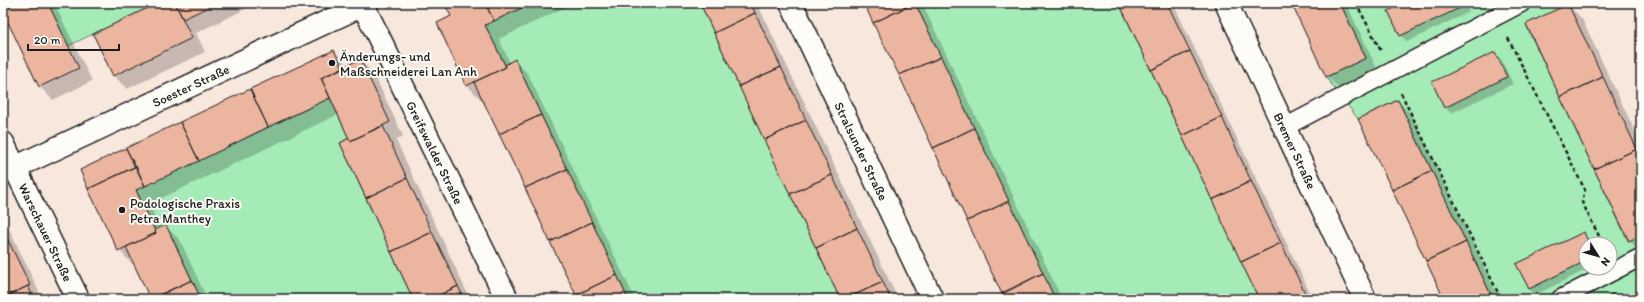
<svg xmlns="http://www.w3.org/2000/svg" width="1644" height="302" font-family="Itim,sans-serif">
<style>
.green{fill:#a5ebb8;stroke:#60846a;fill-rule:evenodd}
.shadow{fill:#0003}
.building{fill:#ebb5a0;stroke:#1c1c1c}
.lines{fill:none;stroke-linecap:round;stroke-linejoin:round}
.service-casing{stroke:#1c1c1c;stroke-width:20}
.minor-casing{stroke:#1c1c1c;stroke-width:25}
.path{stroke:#1c1c1c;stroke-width:2.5;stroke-dasharray:4 3;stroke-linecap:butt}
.service{stroke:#fdfcf7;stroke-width:17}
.minor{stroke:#fdfcf7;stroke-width:22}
.poi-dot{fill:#1c1c1c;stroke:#fdfcf7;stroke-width:1.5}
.labels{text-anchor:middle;stroke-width:4;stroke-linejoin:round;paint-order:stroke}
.poi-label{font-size:13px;fill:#1c1c1c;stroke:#fdfcf7;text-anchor:start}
.street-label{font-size:13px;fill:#1c1c1c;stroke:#fdfcf7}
</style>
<rect width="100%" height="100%" fill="#f8e7dd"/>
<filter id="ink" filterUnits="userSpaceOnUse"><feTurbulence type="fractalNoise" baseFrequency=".025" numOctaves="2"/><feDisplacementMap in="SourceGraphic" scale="8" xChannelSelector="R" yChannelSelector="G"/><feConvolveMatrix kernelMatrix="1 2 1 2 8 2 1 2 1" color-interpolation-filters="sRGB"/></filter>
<g filter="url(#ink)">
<path class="green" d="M48,3H158L68,46Z
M532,3H700L840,299H628L515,60L505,65L485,25Z
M915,3H1119L1259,299H1055Z
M1340,3H1567L1568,4L1526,25L1628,241L1641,235V299H1493L1398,100L1358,119L1326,77L1366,58ZM1586,244H1610V268H1586Z
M330,98L349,138L340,143L413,299H201L166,226L155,230L136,190Z"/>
<path class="shadow" d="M3,3H54L92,81L53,100L40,87L3,10Z
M160,3H258L196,33L205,52L127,89L114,76Z
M445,3H574L499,39L510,63L515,61L528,74L635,299H578L483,99L481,100L467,85L452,17Z
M701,3H757L898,299H841Z
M865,3H922L1062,299H1005Z
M1120,3H1173L1313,299H1260Z
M1292,3H1346L1378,71L1339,89L1327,76Z
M1406,3H1465L1469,12L1407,42L1401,35L1389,11Z
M1568,5L1582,19L1641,144V252L1629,240Z
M334,51L348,66L360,61L374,74L403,136L396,140L470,299H414L341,143L350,139L339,114L149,204L161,229L166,227L180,240L207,299H151L134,263L132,264L119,250L126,149Z
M1495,53L1501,59L1513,84L1451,113L1445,107Z
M1398,101L1411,114L1499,299H1445Z
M3,216L42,298L39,299H3Z
M1583,233L1592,244H1586V268H1590L1535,295L1529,288Z"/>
<path class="building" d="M3,3H16L3,9Z
M16,3H48L79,68L39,87L3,12V9Z
M158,3H175L192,38L113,76L93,34Z
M175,3H217L183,19Z
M444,3H485L494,21L485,25L506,67L466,86L437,23L451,16Z
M485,3H532L494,21Z
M700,3H751L755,13L714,33Z
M864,3H915L873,23Z
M915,3L941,57L899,75L873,23Z
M1119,3H1167L1190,51L1151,70Z
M1291,3H1302L1293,7Z
M1302,3H1340L1366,58L1326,77L1293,7Z
M1404,3H1462L1464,6L1400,36L1388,11Z
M1568,4L1603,77L1560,97L1526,24Z
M755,13L781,67L739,86L714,33Z
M334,50L343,68L321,78L330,98L268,127L250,89Z
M1190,51L1222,117L1182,136L1151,70Z
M1495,52L1507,77L1444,108L1432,82Z
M941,57L974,128L933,148L899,75Z
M360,59L390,122L350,141L321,78Z
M515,59L541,115L499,134L474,82L506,67L505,65Z
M781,67L806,120L764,140L739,86Z
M1603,77L1637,149L1594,169L1560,97Z
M250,89L268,127L199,161L180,122Z
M1398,100L1432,171L1392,190L1358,119Z
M541,115L567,169L525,188L499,134Z
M1222,117L1251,181L1212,200L1182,136Z
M806,120L832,175L790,194L764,140Z
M180,122L199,161L145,186L126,148Z
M383,126L407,178L366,198L340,143L349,138L350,141Z
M974,128L1009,201L967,221L933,148Z
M126,148L135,167L88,189L80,170Z
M1637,149L1641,158V235L1629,241L1594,169Z
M136,166L145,186L136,190L156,233L118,251L88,189Z
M567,169L592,222L550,242L525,188Z
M1432,171L1466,242L1426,261L1392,190Z
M832,175L857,228L816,248L790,194Z
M407,178L432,232L391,252L366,198Z
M1251,181L1281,243L1241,262L1212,200Z
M1009,201L1043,273L1002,294L967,221Z
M592,222L617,275L576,295L550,242Z
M166,225L192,280L150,299L126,247L156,233L155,230Z
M857,228L883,282L845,299H840L816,248Z
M3,230L30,285L3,298Z
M432,232L458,286L431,299H413L391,252Z
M1584,232L1589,244H1586V261L1529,289L1516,264Z
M1466,242L1493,299H1444L1426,261Z
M1281,243L1308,299H1259L1241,262Z
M1043,273L1055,299H1005L1002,293Z
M617,275L628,299H577L576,295Z
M192,280L201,299H152Z
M883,282L891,299H845Z
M28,286L34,299H3V298Z
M458,286L464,299H431Z
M1613,294L1616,299H1602Z"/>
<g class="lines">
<defs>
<path id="service" d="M1285,127L1522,3
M1560,299L1641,257"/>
<g id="minor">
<path id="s1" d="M791,3L932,299"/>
<path id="s2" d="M1226,3L1365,299"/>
<path id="s3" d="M363,5L507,299"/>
<path id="s4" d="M3,143L78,299"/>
<path id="s5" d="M14,168L367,3"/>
</g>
</defs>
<use href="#service" class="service-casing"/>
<use href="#minor" class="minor-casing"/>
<path class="path" d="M1356,3L1381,51
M1508,38L1585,190L1582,202L1603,244
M1401,93L1501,299"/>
<use href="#service" class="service"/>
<use href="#minor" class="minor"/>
</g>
</g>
<g class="poi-dot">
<circle cx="332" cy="63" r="4"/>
<circle cx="122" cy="210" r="4"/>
</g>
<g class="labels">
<g class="poi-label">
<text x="340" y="61">Änderungs- und<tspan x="340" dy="15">Maßschneiderei Lan Anh</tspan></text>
<text x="130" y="208">Podologische Praxis<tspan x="130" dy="15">Petra Manthey</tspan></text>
</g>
<g class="street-label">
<text dy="5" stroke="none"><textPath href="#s5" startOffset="195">Soester Straße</textPath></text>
<text dy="5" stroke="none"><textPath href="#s1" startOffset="164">Stralsunder Straße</textPath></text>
<text dy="5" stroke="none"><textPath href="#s2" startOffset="163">Bremer Straße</textPath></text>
<text dy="5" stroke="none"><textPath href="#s3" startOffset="164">Greifswalder Straße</textPath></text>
<text dy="5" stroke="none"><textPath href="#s4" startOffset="99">Warschauer Straße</textPath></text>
</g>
</g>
<rect width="1644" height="302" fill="none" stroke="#fdfcf7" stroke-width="16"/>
<rect x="8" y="8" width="1628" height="286" fill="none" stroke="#1c1c1c" stroke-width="1.5" filter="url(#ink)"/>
<g transform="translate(1598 256) rotate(127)"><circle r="19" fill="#fdfcf7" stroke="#a3a29f"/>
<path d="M0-3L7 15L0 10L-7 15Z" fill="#1c1c1c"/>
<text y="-6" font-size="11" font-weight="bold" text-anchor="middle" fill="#1c1c1c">N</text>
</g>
<path d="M28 44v6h91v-6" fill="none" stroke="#1c1c1c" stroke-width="2"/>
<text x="34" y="44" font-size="12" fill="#1c1c1c" stroke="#fdfcf7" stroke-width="3" paint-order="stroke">20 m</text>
</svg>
